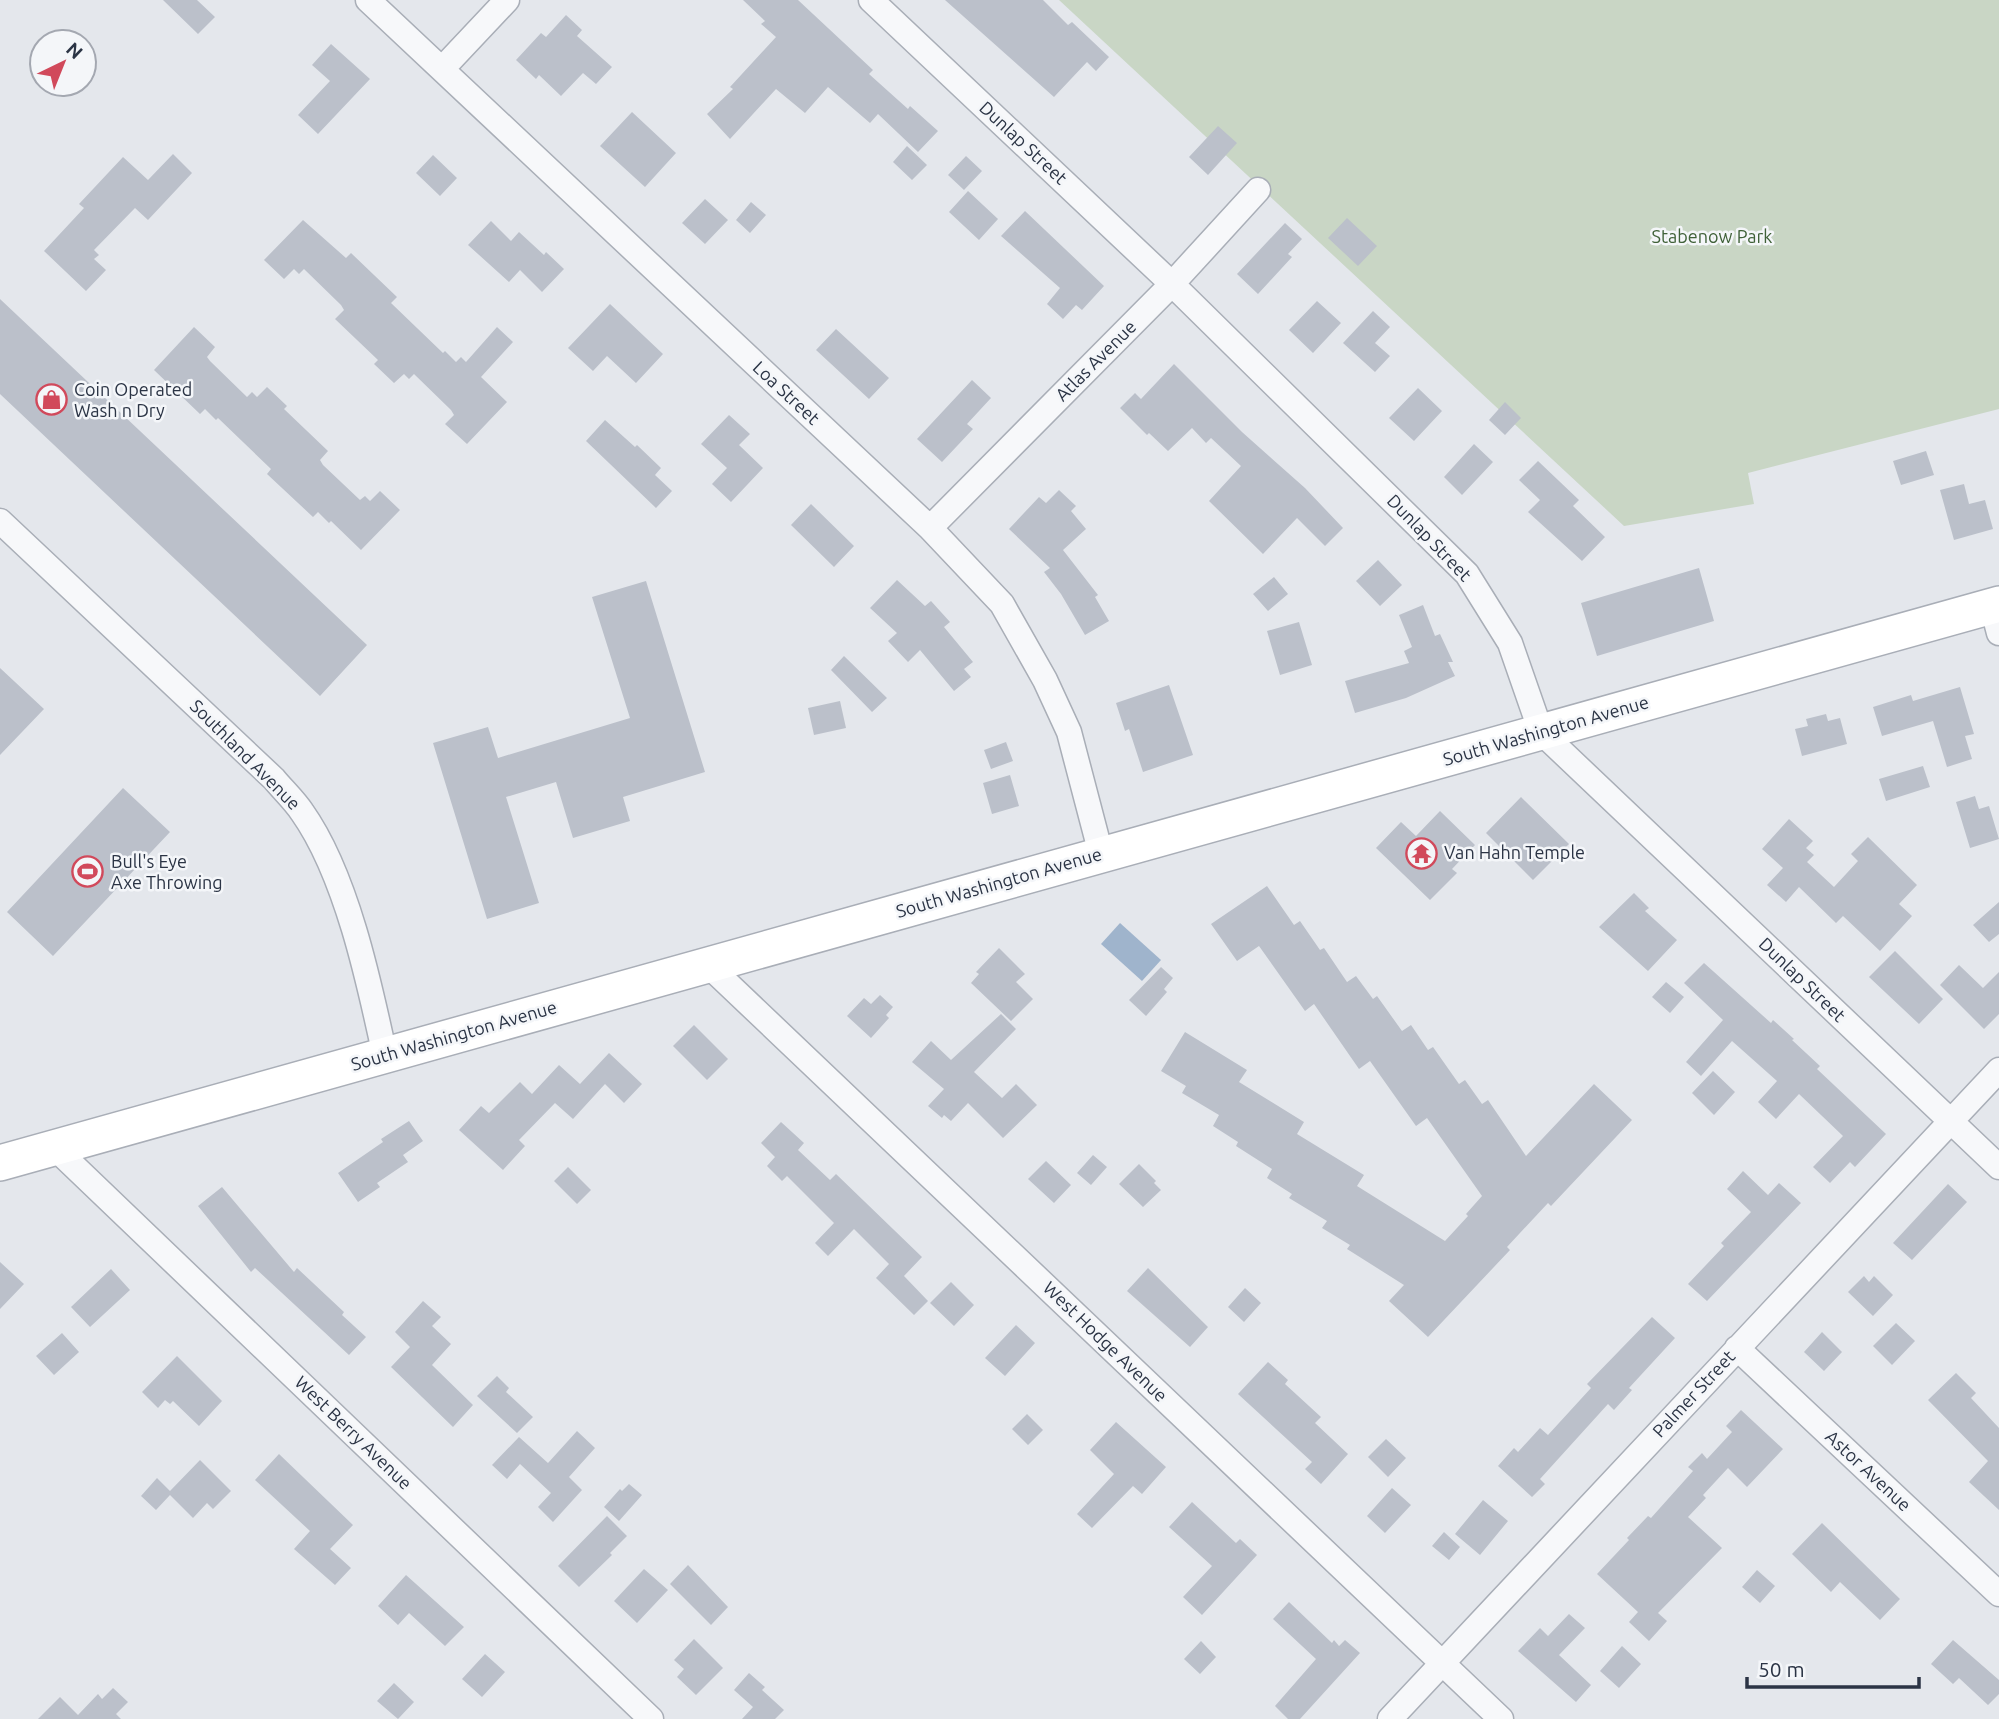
<svg xmlns="http://www.w3.org/2000/svg" width="1999" height="1719" font-family="Ubuntu,sans-serif">
<style>
.green{fill:#c9d6c5}
.water{fill:#9fb4cc}
.building{fill:#bbc0ca}
.lines{fill:none;stroke-linecap:round;stroke-linejoin:round}
.street-casing{stroke:#a9aeb7;stroke-width:27}
.secondary-casing{stroke:#a9aeb7;stroke-width:38}
.street{stroke:#f7f8fa;stroke-width:24}
.secondary{stroke:#fff;stroke-width:35}
.labels{text-anchor:middle;stroke-width:5;stroke-linejoin:round;paint-order:stroke}
.street-label{font-size:18px;fill:#2b3445;stroke:#f4f6f9}
.park-label{font-size:18px;fill:#3f6138;stroke:#f4f6f9}
.poi-label{font-size:18px;fill:#2b3445;stroke:#f4f6f9;text-anchor:start}
</style>
<rect width="100%" height="100%" fill="#e4e7ec"/>
<path class="green" d="M1059,0H1999V409L1748,473L1754,504L1624,526Z"/>
<path class="water" d="M1120,923L1161,960L1142,981L1101,944Z"/>
<path class="building" d="M163,0H197L215,17L198,34Z
M743,0H798L873,70L869,74L908,109L910,106L938,131L918,152L878,114L870,123L828,87L805,113L776,89L730,139L707,114L733,89L730,87L776,37L761,24L765,21Z
M945,0H1043L1068,25L1072,22L1109,57L1096,71L1087,62L1054,97Z
M566,15L582,30L577,36L612,67L596,84L583,73L561,96L539,75L536,79L516,60L541,33L546,37Z
M331,44L370,79L318,134L298,115L330,81L312,65Z
M632,112L676,153L645,187L600,146Z
M1218,126L1237,143L1208,175L1189,157Z
M907,146L927,165L912,180L893,162Z
M173,154L192,173L148,220L135,208L94,250L99,255L94,259L106,270L86,291L44,251L84,208L79,204L123,157L148,180Z
M433,155L457,178L440,196L416,173Z
M966,156L982,171L964,190L948,175Z
M968,191L998,219L979,240L949,212Z
M705,199L728,220L705,244L682,223Z
M751,202L766,215L750,233L736,220Z
M1025,211L1104,286L1082,310L1076,305L1063,319L1047,304L1060,288L1001,236Z
M1347,218L1377,246L1358,266L1328,238Z
M303,220L346,258L351,253L397,297L391,303L443,353L445,351L456,362L461,357L466,362L497,327L513,342L481,377L507,402L467,444L445,424L454,415L451,410L414,374L409,379L404,374L394,383L374,364L378,360L335,319L344,310L341,305L304,269L299,274L294,269L284,279L264,260Z
M491,221L511,241L519,232L544,255L546,252L564,269L542,292L520,270L509,282L468,245Z
M1285,223L1302,239L1288,254L1292,257L1258,294L1237,274Z
M0,299L367,645L320,696L0,394Z
M1317,301L1341,323L1313,353L1289,330Z
M610,304L663,354L636,383L607,356L593,371L568,348Z
M1373,311L1390,327L1375,343L1390,356L1375,372L1343,343Z
M194,327L215,347L207,357L210,361L247,397L252,392L257,397L267,387L287,406L284,409L328,451L320,460L323,465L360,500L365,496L370,501L380,491L400,510L361,550L331,521L329,523L318,512L313,517L267,474L271,469L218,418L216,420L205,409L200,414L154,370Z
M836,329L889,378L869,399L816,350Z
M1174,364L1242,432L1305,488L1343,528L1325,546L1297,518L1263,554L1209,501L1241,466L1211,438L1206,443L1192,428L1168,451L1149,433L1147,435L1120,408L1135,393L1141,399Z
M972,380L991,398L967,424L973,429L942,462L917,439Z
M1418,388L1442,411L1414,441L1389,418Z
M1505,402L1521,418L1505,435L1489,420Z
M729,415L750,434L739,445L763,468L731,502L712,484L727,468L701,444Z
M605,420L635,447L637,445L661,468L655,475L672,491L656,508L586,441Z
M1474,444L1493,462L1462,495L1444,477Z
M1926,451L1934,475L1901,485L1893,461Z
M1538,461L1579,500L1573,506L1605,537L1582,561L1528,512L1540,500L1519,480Z
M1964,484L1969,504L1985,500L1993,529L1954,540L1940,490Z
M1059,490L1076,506L1071,511L1086,529L1063,550L1098,595L1095,597L1109,621L1085,635L1061,594L1044,572L1050,568L1009,529L1039,497L1046,503Z
M811,504L854,546L834,567L791,525Z
M1378,560L1402,585L1380,606L1356,581Z
M1699,568L1714,621L1597,656L1581,603Z
M1274,577L1288,594L1268,611L1253,594Z
M897,580L925,606L931,601L950,622L944,627L973,662L964,669L971,677L954,691L920,650L908,662L888,641L897,633L870,608Z
M646,581L705,772L623,797L630,821L573,838L556,782L506,797L539,903L487,919L433,743L488,727L498,758L630,718L592,597Z
M1423,605L1435,636L1440,634L1453,662H1448L1455,676L1406,698L1355,713L1345,681L1409,663L1404,651L1412,647L1399,615Z
M1299,622L1312,665L1280,675L1267,631Z
M844,656L887,698L872,712L831,670Z
M0,668L44,709L0,755Z
M1169,685L1193,755L1143,772L1129,729L1125,731L1116,703Z
M1960,687L1974,734L1965,736L1972,759L1947,767L1933,721L1882,736L1873,707L1911,695L1913,701Z
M840,701L846,728L814,735L808,708Z
M1826,714L1828,721L1840,718L1847,744L1802,756L1795,729L1808,726L1806,719Z
M1006,742L1013,761L991,769L984,750Z
M1923,766L1930,787L1886,801L1879,779Z
M1010,775L1019,806L992,814L983,783Z
M123,788L170,832L53,956L7,912Z
M1975,796L1979,809L1989,806L1999,839L1970,848L1956,802Z
M1521,797L1569,844L1533,880L1486,833Z
M1440,811L1475,845L1452,869L1457,873L1430,900L1376,848L1401,822L1416,836Z
M1789,819L1813,841L1806,848L1814,855L1807,862L1834,887L1858,861L1851,854L1868,837L1917,885L1899,904L1912,916L1880,951L1843,916L1836,923L1799,887L1786,902L1767,885L1783,868L1762,849Z
M1267,886L1294,925L1300,921L1320,950L1324,948L1347,982L1356,976L1373,999L1377,996L1402,1031L1411,1025L1428,1050L1433,1047L1459,1084L1465,1080L1482,1104L1488,1100L1526,1156L1594,1084L1632,1120L1551,1206L1548,1203L1507,1247L1510,1250L1428,1337L1389,1301L1404,1285L1347,1249L1350,1245L1322,1228L1327,1221L1289,1198L1292,1194L1267,1178L1272,1169L1236,1146L1238,1142L1213,1126L1219,1115L1182,1093L1186,1086L1161,1071L1185,1032L1247,1070L1239,1082L1304,1122L1297,1134L1364,1175L1357,1186L1445,1241L1468,1216L1466,1214L1482,1196L1427,1118L1416,1126L1370,1061L1359,1069L1314,1004L1305,1011L1259,946L1237,961L1211,924Z
M1634,893L1649,908L1645,911L1677,940L1648,971L1599,927Z
M1999,902V934L1989,942L1973,925Z
M999,948L1025,974L1016,982L1033,999L1011,1021L971,983L979,974L976,972Z
M1895,951L1943,999L1919,1024L1869,977Z
M1704,963L1771,1023L1773,1020L1794,1039L1792,1040L1820,1066L1817,1069L1886,1134L1855,1167L1850,1162L1830,1183L1813,1167L1843,1136L1799,1094L1776,1119L1758,1102L1777,1081L1732,1041L1701,1076L1686,1062L1723,1020L1684,983Z
M1959,965L1983,988L1999,972V1014L1984,1029L1940,985Z
M1161,967L1173,978L1164,989L1167,992L1146,1016L1129,1000Z
M1666,982L1684,997L1670,1013L1652,997Z
M880,995L893,1007L886,1015L889,1018L871,1038L847,1016L864,998L871,1004Z
M1001,1014L1016,1029L974,1072L1002,1098L1016,1084L1037,1105L1003,1138L968,1103L951,1121L944,1115L942,1118L928,1106L944,1089L912,1062L931,1041L951,1060Z
M694,1025L728,1059L707,1080L673,1046Z
M609,1053L642,1084L624,1103L605,1084L573,1119L555,1103L519,1140L525,1146L503,1170L459,1130L481,1106L489,1113L520,1082L532,1094L559,1065L580,1084Z
M1713,1071L1735,1092L1714,1115L1692,1093Z
M409,1121L423,1141L403,1155L408,1162L377,1183L380,1187L358,1202L338,1173L383,1142L381,1139Z
M781,1122L804,1143L798,1150L830,1180L836,1174L922,1257L904,1276L928,1301L914,1315L876,1278L889,1264L854,1229L828,1256L815,1243L834,1223L787,1176L782,1181L767,1166L775,1157L761,1143Z
M1093,1155L1107,1167L1091,1185L1077,1173Z
M1046,1161L1071,1185L1054,1203L1028,1179Z
M1139,1164L1156,1181L1154,1183L1161,1190L1143,1207L1119,1184Z
M568,1167L591,1190L577,1204L554,1181Z
M1743,1171L1768,1195L1779,1183L1801,1203L1707,1301L1688,1284L1724,1246L1721,1243L1751,1212L1727,1189Z
M1948,1184L1967,1202L1912,1260L1893,1243Z
M222,1187L294,1272L297,1268L344,1312L342,1315L366,1337L349,1355L255,1268L251,1272L198,1206Z
M0,1262L24,1284L0,1309Z
M1148,1268L1208,1327L1190,1347L1127,1291Z
M111,1269L130,1290L90,1327L71,1307Z
M1864,1276L1869,1282L1874,1276L1893,1295L1873,1316L1848,1292Z
M951,1282L974,1305L954,1326L930,1303Z
M1245,1288L1261,1303L1244,1322L1228,1307Z
M423,1301L441,1317L432,1326L451,1344L432,1365L473,1405L453,1427L391,1367L410,1347L395,1332Z
M1652,1317L1675,1338L1629,1388L1632,1390L1614,1410L1608,1404L1540,1479L1545,1484L1532,1497L1498,1466L1514,1448L1518,1452L1540,1428L1548,1435L1591,1388L1587,1384Z
M1896,1323L1915,1341L1892,1365L1873,1346Z
M1016,1325L1035,1343L1005,1376L985,1358Z
M1822,1332L1842,1352L1824,1371L1804,1352Z
M62,1333L79,1352L54,1375L36,1356Z
M177,1356L222,1401L199,1426L173,1401L170,1404L165,1400L158,1408L142,1392Z
M1268,1362L1288,1380L1285,1384L1321,1417L1315,1423L1348,1454L1321,1484L1305,1469L1312,1462L1238,1394Z
M1956,1373L1976,1393L1971,1398L1999,1428V1510L1969,1482L1988,1461L1928,1400Z
M497,1376L509,1388L506,1392L533,1417L517,1433L477,1396Z
M1741,1410L1783,1449L1747,1487L1728,1468L1703,1495L1706,1498L1688,1517L1722,1548L1658,1613L1667,1621L1649,1641L1629,1622L1638,1612L1597,1574L1629,1540L1627,1538L1648,1516L1651,1518L1693,1471L1688,1467L1702,1453L1707,1459L1732,1432L1726,1426Z
M1027,1414L1043,1430L1028,1445L1012,1429Z
M1116,1422L1166,1467L1142,1494L1133,1486L1092,1528L1077,1514L1114,1474L1090,1450Z
M577,1431L595,1448L569,1477L582,1490L553,1522L538,1507L551,1493L520,1464L507,1479L492,1465L519,1437L548,1463Z
M1386,1439L1406,1458L1388,1477L1368,1457Z
M279,1454L353,1525L330,1549L351,1568L335,1585L294,1549L310,1531L255,1480Z
M200,1460L231,1491L213,1509L207,1503L193,1518L170,1495L156,1510L141,1496L157,1478L170,1491Z
M629,1484L642,1495L619,1521L604,1507L620,1489L622,1491Z
M1392,1488L1411,1505L1385,1533L1367,1516Z
M1483,1500L1508,1521L1480,1555L1455,1534Z
M1192,1502L1236,1543L1240,1539L1257,1555L1202,1615L1183,1597L1212,1566L1169,1527Z
M607,1516L627,1536L610,1553L612,1555L579,1587L558,1566Z
M1822,1523L1900,1599L1880,1620L1840,1582L1831,1592L1792,1554Z
M1444,1532L1460,1547L1449,1560L1432,1546Z
M688,1565L728,1607L711,1625L670,1584Z
M644,1569L668,1590L637,1623L614,1601Z
M1757,1570L1775,1586L1760,1603L1742,1587Z
M406,1575L464,1627L445,1646L409,1613L398,1625L378,1606Z
M1289,1602L1332,1643L1334,1640L1339,1646L1345,1640L1360,1653L1300,1719H1288L1275,1706L1316,1659L1273,1619Z
M1569,1614L1585,1628L1559,1655L1591,1685L1576,1702L1518,1651L1540,1628L1548,1636Z
M694,1639L723,1668L696,1695L677,1677L684,1669L674,1660Z
M1953,1640L1999,1680V1694L1988,1705L1959,1678L1953,1684L1931,1664Z
M1201,1641L1216,1657L1200,1674L1184,1659Z
M1622,1646L1641,1664L1619,1688L1600,1671Z
M485,1654L505,1672L482,1697L462,1679Z
M749,1673L765,1687L762,1690L784,1710L775,1719H742L753,1707L734,1690Z
M394,1683L414,1702L398,1719L377,1701Z
M113,1688L128,1702L116,1714L121,1719H38L60,1697L78,1715L98,1694L102,1699Z"/>
<g class="lines">
<defs>
<path id="street" d="M368,0L930,528L1002,604L1045,680L1069,732L1101,854
M871,0L1172,284L1467,574L1510,643L1541,732L1999,1167
M442,69L507,0
M0,521L274,779C283,790 294,800 302,812C346,874 369,981 385,1056
M930,528L1172,284L1258,190
M1992,606L1999,633
M708,965L1501,1719
M55,1148L651,1719
M1737,1348L1999,1594
M1390,1719L1999,1070"/>
<path id="secondary" d="M0,1163L1999,604"/>
</defs>
<use href="#street" class="street-casing"/>
<use href="#secondary" class="secondary-casing"/>
<use href="#street" class="street"/>
<use href="#secondary" class="secondary"/>
</g>
<defs>
<symbol id="shop-ring" viewBox="-11 -11 22 22"><circle r="9.5" fill="#f4f6f9" stroke="#d1495b" stroke-width="1.5"/><path d="M-5-2.5h2.3a2.7 3.5 0 0 1 5.4 0H5L5.5 6h-11ZM-1.5-2.5h3a1.5 2.3 0 0 0-3 0Z" fill="#d1495b"/></symbol>
<symbol id="temple-ring" viewBox="-11 -11 22 22"><circle r="9.5" fill="#f4f6f9" stroke="#d1495b" stroke-width="1.5"/><path d="M0-6L5-2H3V0L6.5 2.5H4V6H1.5V3h-3V6H-4V2.5H-6.5L-3 0V-2H-5Z" fill="#d1495b"/></symbol>
<symbol id="stadium-ring" viewBox="-11 -11 22 22"><circle r="9.5" fill="#f4f6f9" stroke="#d1495b" stroke-width="1.5"/><path d="M0-5a6.5 5 0 1 0 0 10a6.5 5 0 1 0 0-10ZM-3.5-1.8h7v3.6h-7Z" fill="#d1495b"/></symbol>
</defs>
<g fill-rule="evenodd">
<use href="#shop-ring" x="34" y="382" width="35" height="35"/>
<use href="#temple-ring" x="1404" y="836" width="35" height="35"/>
<use href="#stadium-ring" x="70" y="854" width="35" height="35"/>
</g>
<g class="labels">
<g class="street-label">
<text transform="translate(1023 143) rotate(43)" y="6">Dunlap Street</text>
<text transform="translate(1096 361) rotate(-45)" y="6">Atlas Avenue</text>
<text transform="translate(786 393) rotate(43)" y="6">Loa Street</text>
<text transform="translate(1429 538) rotate(46)" y="6">Dunlap Street</text>
<text transform="translate(1546 731) rotate(-16)" y="6">South Washington Avenue</text>
<text transform="translate(245 755) rotate(45)" y="6">Southland Avenue</text>
<text transform="translate(999 883) rotate(-16)" y="6">South Washington Avenue</text>
<text transform="translate(1802 980) rotate(44)" y="6">Dunlap Street</text>
<text transform="translate(454 1036) rotate(-16)" y="6">South Washington Avenue</text>
<text transform="translate(1105 1342) rotate(44)" y="6">West Hodge Avenue</text>
<text transform="translate(1694 1394) rotate(-47)" y="6">Palmer Street</text>
<text transform="translate(353 1433) rotate(44)" y="6">West Berry Avenue</text>
<text transform="translate(1868 1471) rotate(43)" y="6">Astor Avenue</text>
</g>
<g class="park-label">
<text x="1712" y="243">Stabenow Park</text>
</g>
<g class="poi-label">
<text x="74" y="396">Coin Operated<tspan x="74" dy="21">Wash n Dry</tspan></text>
<text x="1444" y="859">Van Hahn Temple</text>
<text x="111" y="868">Bull's Eye<tspan x="111" dy="21">Axe Throwing</tspan></text>
</g>
</g>
<g transform="translate(63 63) rotate(43)"><circle r="33" fill="#f4f6f9" stroke="#a4a8b1" stroke-width="2"/>
<path d="M0-5L12 26L0 18L-12 26Z" fill="#d1495b"/>
<text y="-10" font-size="19" font-weight="bold" text-anchor="middle" fill="#2b3445">N</text>
</g>
<path d="M1747 1677v10h172v-10" fill="none" stroke="#2b3445" stroke-width="3.5"/>
<text x="1758" y="1677" font-size="21" fill="#2b3445" stroke="#f4f6f9" stroke-width="5" paint-order="stroke">50 m</text>
</svg>
